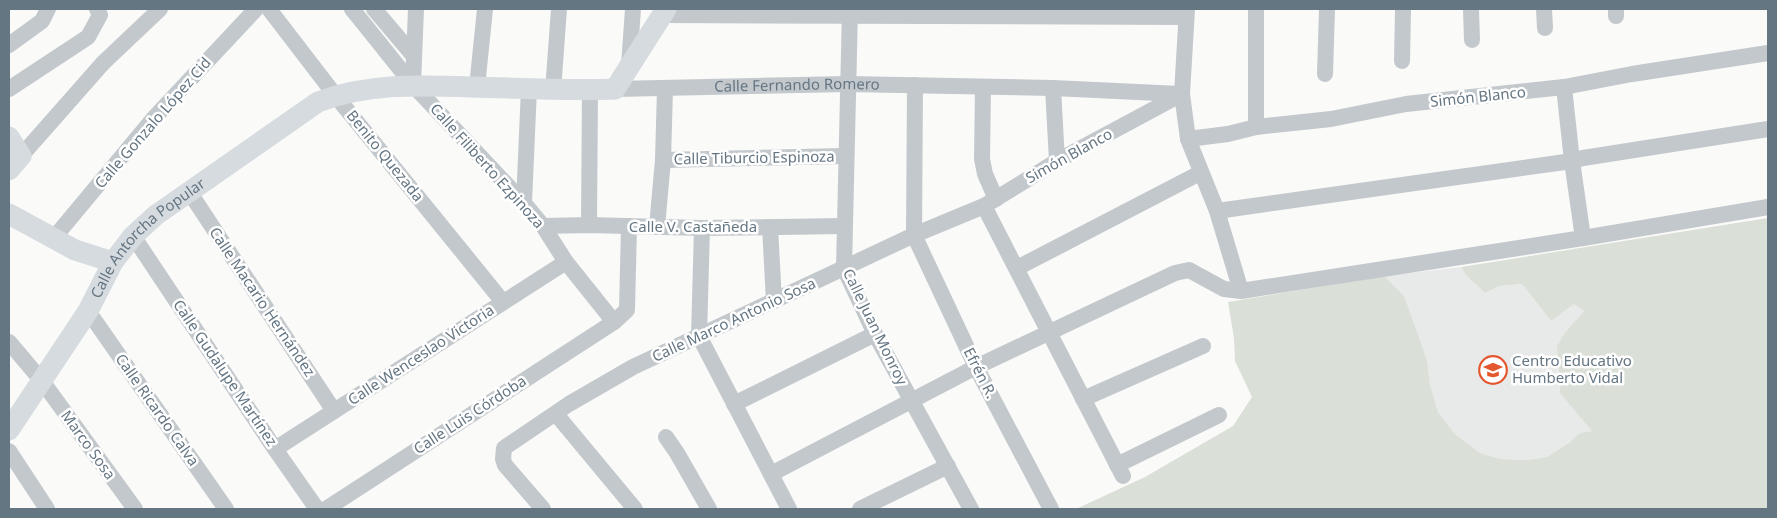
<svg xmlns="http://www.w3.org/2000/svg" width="1777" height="518" font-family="'Noto Sans',sans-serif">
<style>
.built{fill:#e8e9e9}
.green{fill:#dadfd7}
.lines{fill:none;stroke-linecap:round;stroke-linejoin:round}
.minor{stroke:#c3c8cc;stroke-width:16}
.major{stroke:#d6dbdf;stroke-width:21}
.labels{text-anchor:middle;stroke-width:5;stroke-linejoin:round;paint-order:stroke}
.street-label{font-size:15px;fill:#657683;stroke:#fff}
.poi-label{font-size:15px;fill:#657683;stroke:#fff;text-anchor:start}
</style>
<rect width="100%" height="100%" fill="#fafaf8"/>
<path class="built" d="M1461,267L1466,275L1485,293L1500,286L1522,284L1551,321L1574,304L1584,311L1576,321L1557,357L1560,393L1593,431L1580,433L1569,443L1547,457L1528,460L1500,459L1480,453L1455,434L1438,412L1430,385L1427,360L1419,338L1384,276Z"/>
<path class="green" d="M1768,218V509H1076L1145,477L1233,426L1252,397L1235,361L1234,338L1228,302L1384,276L1404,296L1427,360L1430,385L1438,412L1455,434L1480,453L1500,459L1528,460L1547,457L1569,443L1580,433L1592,431L1560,393L1557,346L1565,333L1584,311L1574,304L1551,321L1522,284L1500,286L1485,293L1466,275L1461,267Z"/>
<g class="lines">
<g class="minor">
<path d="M269,9L335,95L503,302"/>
<path d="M352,9L413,85L524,203L543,226L566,262L614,322"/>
<path d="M374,9L413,55"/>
<path d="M850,9L844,268L875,334L971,509"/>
<path d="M1187,9L1182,94L1188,139L1217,211L1241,291"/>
<path d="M1471,9L1472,40"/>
<path d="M1544,9L1545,28"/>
<path d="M661,15L1186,17"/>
<path d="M1616,16V9"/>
<path d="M9,45L42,21L48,9"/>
<path d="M1402,61L1403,9"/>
<path d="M629,65L633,9"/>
<path d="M1325,74L1327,9"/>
<path d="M413,85L416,9"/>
<path d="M915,85L914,235L976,367L1051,509"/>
<path d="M477,87L485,9"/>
<path d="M983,87L982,159L985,174L996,199"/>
<path d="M1564,87L1572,161L1583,238"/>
<path d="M1053,88L1057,161"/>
<path d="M9,89L88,37L100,15L97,9"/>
<path id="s1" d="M615,89L848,84L1053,88L1180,94"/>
<path d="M553,91L559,9"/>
<path d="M1256,127V9"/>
<path d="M1188,139L1228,134L1256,127L1331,119L1406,104L1564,87L1632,74L1768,53"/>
<path d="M21,156L103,63L160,9"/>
<path d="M663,160L846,156"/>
<path d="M190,193L334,411"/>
<path d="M524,203L529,88"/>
<path d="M984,206L1123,476"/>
<path d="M1217,211L1572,161L1583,158L1768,129"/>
<path d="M589,225L590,90"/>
<path d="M543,226L589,225L702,228L844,226"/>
<path d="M657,227L663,160L665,89"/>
<path d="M770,227L774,301"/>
<path d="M702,228L699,336L789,509"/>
<path d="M133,236L275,449L317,509"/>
<path d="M53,239L153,119L256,9"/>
<path d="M1017,268L1200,173"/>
<path d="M88,311L226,509"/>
<path d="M9,342L42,381L135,509"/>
<path d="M1083,399L1203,346"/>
<path d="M734,404L875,334"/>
<path d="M556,414L635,509"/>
<path d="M666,437L677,453L709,509"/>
<path d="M275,449L566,262"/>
<path d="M9,451L47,509"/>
<path d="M1117,465L1219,415"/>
<path d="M771,474L976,367L1175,273L1189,270L1224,289L1241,291L1583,238L1768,207"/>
<path d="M326,509L614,322L627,310L629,226"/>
<path d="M543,509L505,465L503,459L504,448L569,404L633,367L914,235L984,206L1057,161L1182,94"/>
<path d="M860,509L948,466"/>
</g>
<g class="major">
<path d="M9,137L21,156L9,170"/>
<path d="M9,214L75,250L113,262"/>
<path id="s2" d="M9,430L88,311L113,262L133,236L156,215L318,102C367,83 419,85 471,87C519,88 567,91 615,89L666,9"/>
</g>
</g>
<defs>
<symbol id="school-ring" viewBox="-11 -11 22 22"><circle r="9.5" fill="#fff" stroke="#e4572e" stroke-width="1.5"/><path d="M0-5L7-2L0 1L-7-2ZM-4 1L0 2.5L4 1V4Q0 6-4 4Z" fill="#e4572e"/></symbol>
</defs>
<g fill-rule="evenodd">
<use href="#school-ring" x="1477" y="354" width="32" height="32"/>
</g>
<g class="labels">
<g class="street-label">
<text dy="5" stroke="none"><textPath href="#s1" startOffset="182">Calle Fernando Romero</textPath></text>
<text transform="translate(1478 97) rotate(-6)" y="5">Simón Blanco</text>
<text transform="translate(153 123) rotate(-49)" y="5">Calle Gonzalo López Cid</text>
<text transform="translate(385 156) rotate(51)" y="5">Benito Quezada</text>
<text transform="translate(1069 156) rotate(-29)" y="5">Simón Blanco</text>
<text transform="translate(754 158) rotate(-1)" y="5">Calle Tiburcio Espinoza</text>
<text transform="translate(487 166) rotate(48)" y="5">Calle Filiberto Ezpinoza</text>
<text x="693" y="232">Calle V. Castañeda</text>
<text dy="5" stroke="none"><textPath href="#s2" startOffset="239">Calle Antorcha Popular</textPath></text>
<text transform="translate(262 302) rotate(56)" y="5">Calle Macario Hernández</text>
<text transform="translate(734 320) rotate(-25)" y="5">Calle Marco Antonio Sosa</text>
<text transform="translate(875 327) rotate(64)" y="5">Calle Juan Monroy</text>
<text transform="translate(421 355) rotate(-33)" y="5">Calle Wenceslao Victoria</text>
<text transform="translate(225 373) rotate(56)" y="5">Calle Gudalupe Martínez</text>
<text transform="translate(980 373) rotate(63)" y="5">Efrén R.</text>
<text transform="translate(157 410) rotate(55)" y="5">Calle Ricardo Calva</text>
<text transform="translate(470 415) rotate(-33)" y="5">Calle Luis Córdoba</text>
<text transform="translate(88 445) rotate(54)" y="5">Marco Sosa</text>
</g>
<g class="poi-label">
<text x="1512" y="366">Centro Educativo<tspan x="1512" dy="17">Humberto Vidal</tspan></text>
</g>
</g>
<rect width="1777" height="518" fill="none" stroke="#657683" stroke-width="20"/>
</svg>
